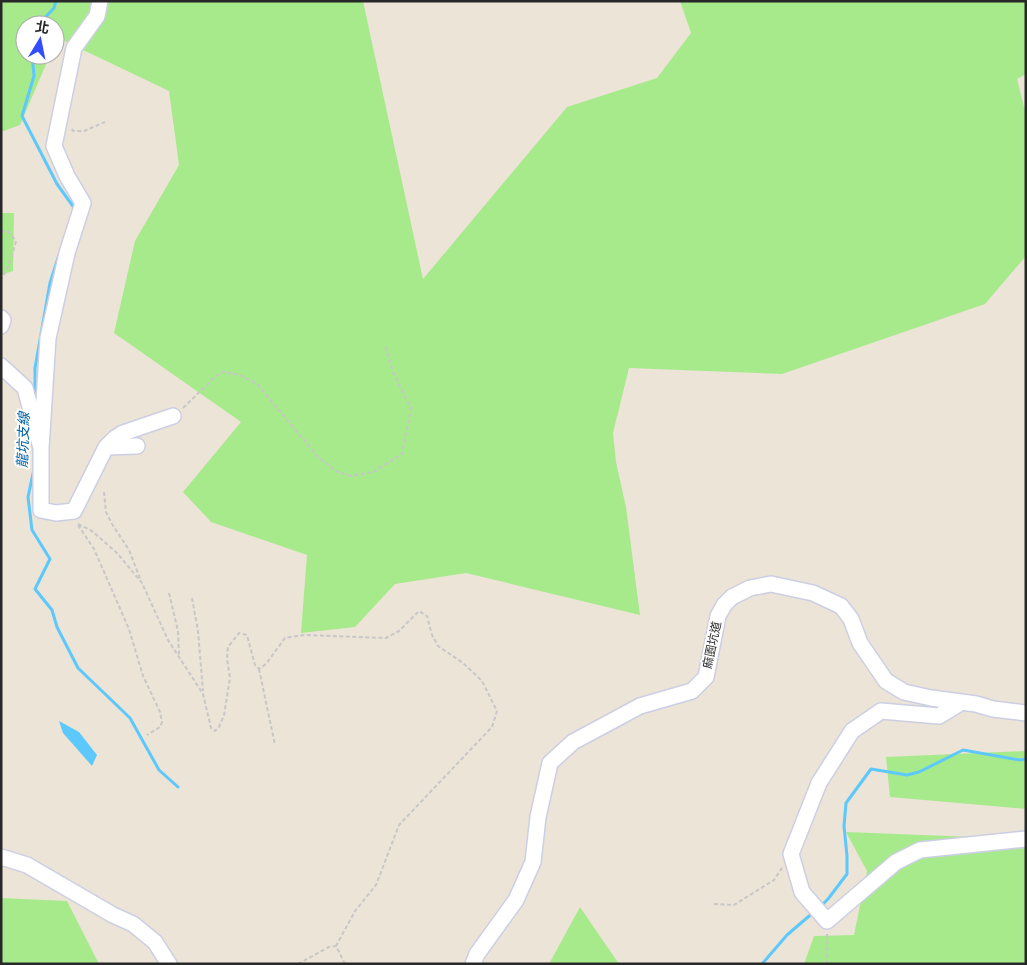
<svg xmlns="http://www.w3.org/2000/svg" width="1027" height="965" font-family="Rubik,'Noto Sans TC',sans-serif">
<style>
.green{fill:#a7ea8c}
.water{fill:#5dc8fc}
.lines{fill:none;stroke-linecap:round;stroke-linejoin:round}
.stream{stroke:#5dc8fc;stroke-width:3}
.minor-casing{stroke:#cccfe3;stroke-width:18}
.path{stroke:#c7c7c7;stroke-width:2;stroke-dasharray:4 2.5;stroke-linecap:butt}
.minor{stroke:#fff;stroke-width:15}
.labels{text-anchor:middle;stroke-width:4;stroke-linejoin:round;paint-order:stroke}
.street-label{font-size:12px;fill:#282828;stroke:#fff}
.water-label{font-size:14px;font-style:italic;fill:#0062a4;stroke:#fff}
</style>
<rect width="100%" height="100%" fill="#ece4d7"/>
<path class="green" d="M1,1H363L423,279L567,107L657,78L691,33L680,1H1026V74L1017,79L1024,107L1026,108V256L985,304L782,374L629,368L613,433L616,462L626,507L640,615L466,573L395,584L355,627L301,633L307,555L211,522L183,492L241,422L114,333L135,241L179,165L169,91L58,38L55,44V25H25V55H50L20,125L1,132Z
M1,213H14L13,271L1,275Z
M1026,751V809L890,797L886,757Z
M846,832L1026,839V964H804L814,936L854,935L867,871Z
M1,898L67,901L99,964H1Z
M580,907L619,964H549Z"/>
<path class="water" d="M59,721L79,732L97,755L92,766L63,733Z"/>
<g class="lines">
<path class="stream" d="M38,25L54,8L56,1
M32,55L34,76L22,116L57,184L75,209L74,211
M35,401V368L50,283L59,255
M34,469L28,497L32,530L50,559L35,589L52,610L57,627L78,668L130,718L159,770L178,787
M821,906L828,899L847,874V856L844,826L846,803L871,769L907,775L919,772L963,750L1020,760L1026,759
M762,964L787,935L815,911"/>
<defs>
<path id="minor" d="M1,318L3,320L1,326
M1,366L25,388L41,448V510L56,513L74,511L106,447L137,446
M106,447L115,438L123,433L173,416
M41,448L48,338L67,253L83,203L67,176L54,146L74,48L97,16L100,1
M962,702L939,716L881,711L852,731L819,783L791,854L802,892L827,921L896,862L920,850L1026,839
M1,857L27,865L113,915L133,924L155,942L169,964
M473,964L477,954L516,900L533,862L538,817L550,763L573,742L640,706L692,691L706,677L718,616L724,605L732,597L750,588L771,584L813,593L841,606L851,619L860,643L886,681L904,692L931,698L976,704L993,709L1026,713"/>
</defs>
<use href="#minor" class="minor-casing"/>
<path class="path" d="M72,129L73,131H84L105,122
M1,231L9,232L16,241L10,263L1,280
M183,408L216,376L223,372L240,375L257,384L318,457L336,471L350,476L373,472L402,454L411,409L393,372L385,345
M104,492L106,512L112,524L129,550L141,581
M78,524L92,531L118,554L142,583L168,640L203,694L211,728L215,731L219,727L224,715L230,678L227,659L228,647L239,633L247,635L255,665L259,669L266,664L285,638L304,635L386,638L399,631L419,611L427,616L432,635L438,646L463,663L482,681L497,711L492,727L399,825L376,885L355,911L336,946
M78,525L94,549L129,629L143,676L160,712L162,722L160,727L147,735
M169,593L178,631L179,655
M192,598L198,631L203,691
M259,669L275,745
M714,904L734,905L774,880L782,868
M827,934V964
M298,964L329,947L336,946L345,964"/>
<use href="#minor" class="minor"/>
</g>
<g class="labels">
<g class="street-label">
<text transform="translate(712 645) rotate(-78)" y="4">麻園坑道</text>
</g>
<g class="water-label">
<text transform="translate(23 440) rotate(-88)" y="5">龍坑支線</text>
</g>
</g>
<rect width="1027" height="965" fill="none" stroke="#282828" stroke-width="5"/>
<g transform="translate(40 40) rotate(10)"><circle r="24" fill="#ffffff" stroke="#a9a9a9"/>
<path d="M0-4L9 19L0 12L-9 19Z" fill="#324cff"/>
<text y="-8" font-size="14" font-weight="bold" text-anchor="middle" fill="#282828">北</text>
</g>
</svg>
